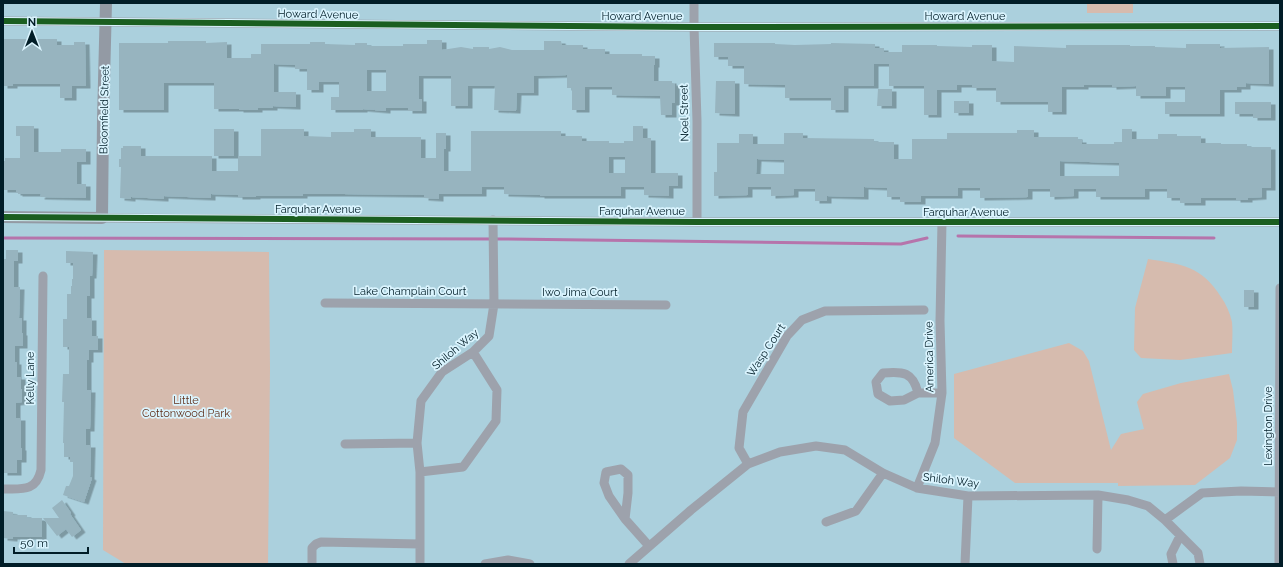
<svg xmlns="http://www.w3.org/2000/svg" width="1283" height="567" font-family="Raleway,sans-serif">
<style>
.green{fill:#d6bbae}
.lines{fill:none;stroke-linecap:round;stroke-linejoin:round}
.stream{stroke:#b674ab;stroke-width:3}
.building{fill:#97b4bf;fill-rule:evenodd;filter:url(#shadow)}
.street{stroke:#9da2ac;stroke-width:9}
.secondary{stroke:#939aa4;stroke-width:12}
.cycleway-casing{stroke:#daf4fe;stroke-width:8}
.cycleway{stroke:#1b5e20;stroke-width:6}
.labels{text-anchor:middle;stroke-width:3.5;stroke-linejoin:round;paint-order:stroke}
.street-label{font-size:11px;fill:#011d27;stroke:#daf4fe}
.park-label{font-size:11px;fill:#5f2e19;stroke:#daf4fe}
</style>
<defs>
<filter id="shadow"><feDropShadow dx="4.5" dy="2.5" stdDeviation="0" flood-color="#0004"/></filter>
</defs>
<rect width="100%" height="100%" fill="#abd0dd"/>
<path class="green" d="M1087,3H1133V13H1087Z
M104,250L269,252L270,369L268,564H126L103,550Z
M1148,259C1181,264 1202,266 1221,297C1226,304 1230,313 1232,322C1233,332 1232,343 1232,353L1180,360L1141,358L1134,350L1135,308Z
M1069,343L1083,351L1089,361L1111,450L1121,434L1144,429L1137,402L1143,394L1181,383L1229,374L1233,390L1237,423V440L1230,458L1195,485L1118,486V483H1015L954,438V374Z"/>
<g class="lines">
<path class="stream" d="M958,236L1214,238
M3,238L506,239L901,244L927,238"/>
</g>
<path class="building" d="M3,39H57V45H74V42H85L86,86H72V98H60V84H13V86H3Z
M427,40H442V50L461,47L473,49V47H489V49L500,47L512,50H544V41H561L562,45H583V49H605V54H642V56H655V65H654V81H672V83L675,84V103H672V115H661L660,96L612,95V87H585V110H572V88H567V75L534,76V93H517L516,111L494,110L495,86H468V106H451V76H419V99H422V111H408V108H386V111L363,109V110H331V97H339V82H319V90H307V69H295V65L274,64V92H296V107L273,106V108H258V110H239V109H214V83H164V110H119V43H168V41H206V43L227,42V58H251V54H261V44H310V42H325V44L355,45V43H367V46H403V44H427ZM367,70H386V91H367Z
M714,43H775V44L795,45L831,44V43L875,44V48H884V52H902V45H937V46L972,47V45H992V61L1014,62V46L1066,48V45H1130V46H1155V47L1186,48V44H1220V48L1269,47V84L1246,83V87H1237V90H1220V114H1165V102H1185V87H1166V96H1136V86L1112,87V85H1084V87H1062V112H1048V102H996V88H972V85H957V90H937V115H924V86H889V64H874V86H844V110H831V98H785V85L744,84V66H728V57H714Z
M716,81H735V114L715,113Z
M878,89H892V106H877Z
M954,101H969V113H954Z
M1235,102H1271V118H1253V114H1235Z
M16,126H34V152H61V149H86V162H77V184H86V198L40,197L41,194H18V193H16V190H3V161H5V158H20V136H16Z
M633,126H643V138H651V173H678V186H669V196L644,195V187H621V196H540V195L504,194V187H482V194H439V199L424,198V195L343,194H303V196H256V197H238V195L211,194V198L164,196V199L131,197V199L120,198L121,167H119V159H121V148H123V146H141V156H212V171H238V156H261V129H304V136L331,137V132H354V129H371V137H421V158H436V133H446V149H444V171H471V131H561V136H582V141H609V143H624V141H633ZM609,157H625V173H609Z
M214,129H234V156H214Z
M1122,129H1132V139H1158V134H1177V136H1201V143H1221V144H1247V147H1271V188H1262V197L1248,198V200H1236V198H1201V203H1180V198H1167V189H1145V197H1096V189H1074V196L1050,197V189H1028V197L980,198V188H958V196H921V202H900V197H887V188L864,187V197L827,196V201H815V189H794V195L771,196V187H748V195L714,196V172H717V143H739V134H753V144H784V133H803V138L874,139V142H894V159H912V139H947V133H1017V130H1034V137H1078V140H1082V144H1114V142H1122ZM757,159L784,160V174H756ZM1060,161L1119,163V176H1060Z
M6,250H18V261H14V287H20L19,318H22V333H23V346H15V362H17V377H21V389H22V402L16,403V418H21V448H22V460H17V473H3V259H6Z
M66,251L93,252L92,276H90V296H87V318H92V336H98V350H89V360H87V390H91L90,429H86V445H91L90,477L92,478L84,502L63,495L66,486H69L73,476V462H70V457H64V443H63L64,402H62L63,374H69V347H63V319H67V294H71V286H72V279H73V263H66Z
M1244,290H1254V307H1244Z
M62,500L71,513L70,514L81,530L72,537L66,529L57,536L43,518H59L52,508Z
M3,511L13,512V515H27V518H42V537H13V539L3,538Z"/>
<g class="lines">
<path class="street" d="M694,3V27L697,121V222
M3,21L694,27L1280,26
M102,218L697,222H1280
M325,303L666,305
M918,393C913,372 903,371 883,373L876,382L878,394L890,401L904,400L918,393H942
M345,444L417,443
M748,464L739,448L743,412L787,336L802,320L825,311L924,310
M420,472L463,467L496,421L497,390L473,352
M917,488L935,443L942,393L940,321L942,222
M3,489C22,489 36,492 41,470L43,276
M625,519L609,496L604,483L606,472L621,469L628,475V493L625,519L649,546
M1165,520L1198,553L1200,564
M826,522L856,511L883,473
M1097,549L1098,495
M312,564V548L316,544L321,542L420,544
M420,564V472L417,443L421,401L442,372L473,352L489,336L494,304L493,220
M485,564L508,560L530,564
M629,564L691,510L748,464L780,452L816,446L845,450L883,473L917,488L968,496L1098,495L1128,500L1148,506L1165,520L1202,493L1241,491L1280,492
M965,564L968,496
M1173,564L1171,554L1180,536
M1279,564L1280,288"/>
<path class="secondary" d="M3,217L102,218L103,120L106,3"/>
<defs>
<path id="cycleway" d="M3,21L694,27L1280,26
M3,217L697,222H1280"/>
</defs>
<use href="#cycleway" class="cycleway-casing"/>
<use href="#cycleway" class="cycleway"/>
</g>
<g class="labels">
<g class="street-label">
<text transform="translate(318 14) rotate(1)" y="4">Howard Avenue</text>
<text x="642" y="20">Howard Avenue</text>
<text x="965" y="20">Howard Avenue</text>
<text transform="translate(104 110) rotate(-89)" y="4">Bloomfield Street</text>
<text transform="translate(684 113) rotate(-91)" y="4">Noel Street</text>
<text x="318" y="213">Farquhar Avenue</text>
<text x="642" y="215">Farquhar Avenue</text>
<text x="966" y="216">Farquhar Avenue</text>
<text x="410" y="295">Lake Champlain Court</text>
<text x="580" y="296">Iwo Jima Court</text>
<text transform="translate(455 349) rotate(-40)" y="4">Shiloh Way</text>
<text transform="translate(766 350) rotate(-57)" y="4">Wasp Court</text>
<text transform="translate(929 357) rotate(-91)" y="4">America Drive</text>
<text transform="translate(30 378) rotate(-90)" y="4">Kelly Lane</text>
<text transform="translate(1268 426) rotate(-90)" y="4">Lexington Drive</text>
<text transform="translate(951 480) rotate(7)" y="4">Shiloh Way</text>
</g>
<g class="park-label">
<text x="186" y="404">Little<tspan x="186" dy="13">Cottonwood Park</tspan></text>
</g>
</g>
<rect width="1283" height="567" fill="none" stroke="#011d27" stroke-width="8"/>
<g transform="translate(32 32)" stroke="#daf4fe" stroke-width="3" paint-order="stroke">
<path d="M0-3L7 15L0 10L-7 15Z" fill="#011d27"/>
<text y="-6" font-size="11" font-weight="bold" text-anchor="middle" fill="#011d27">N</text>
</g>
<path d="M14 547v6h74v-6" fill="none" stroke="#011d27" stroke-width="2"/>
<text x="20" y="547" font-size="12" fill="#011d27" stroke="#daf4fe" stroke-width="3" paint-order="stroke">50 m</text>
</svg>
